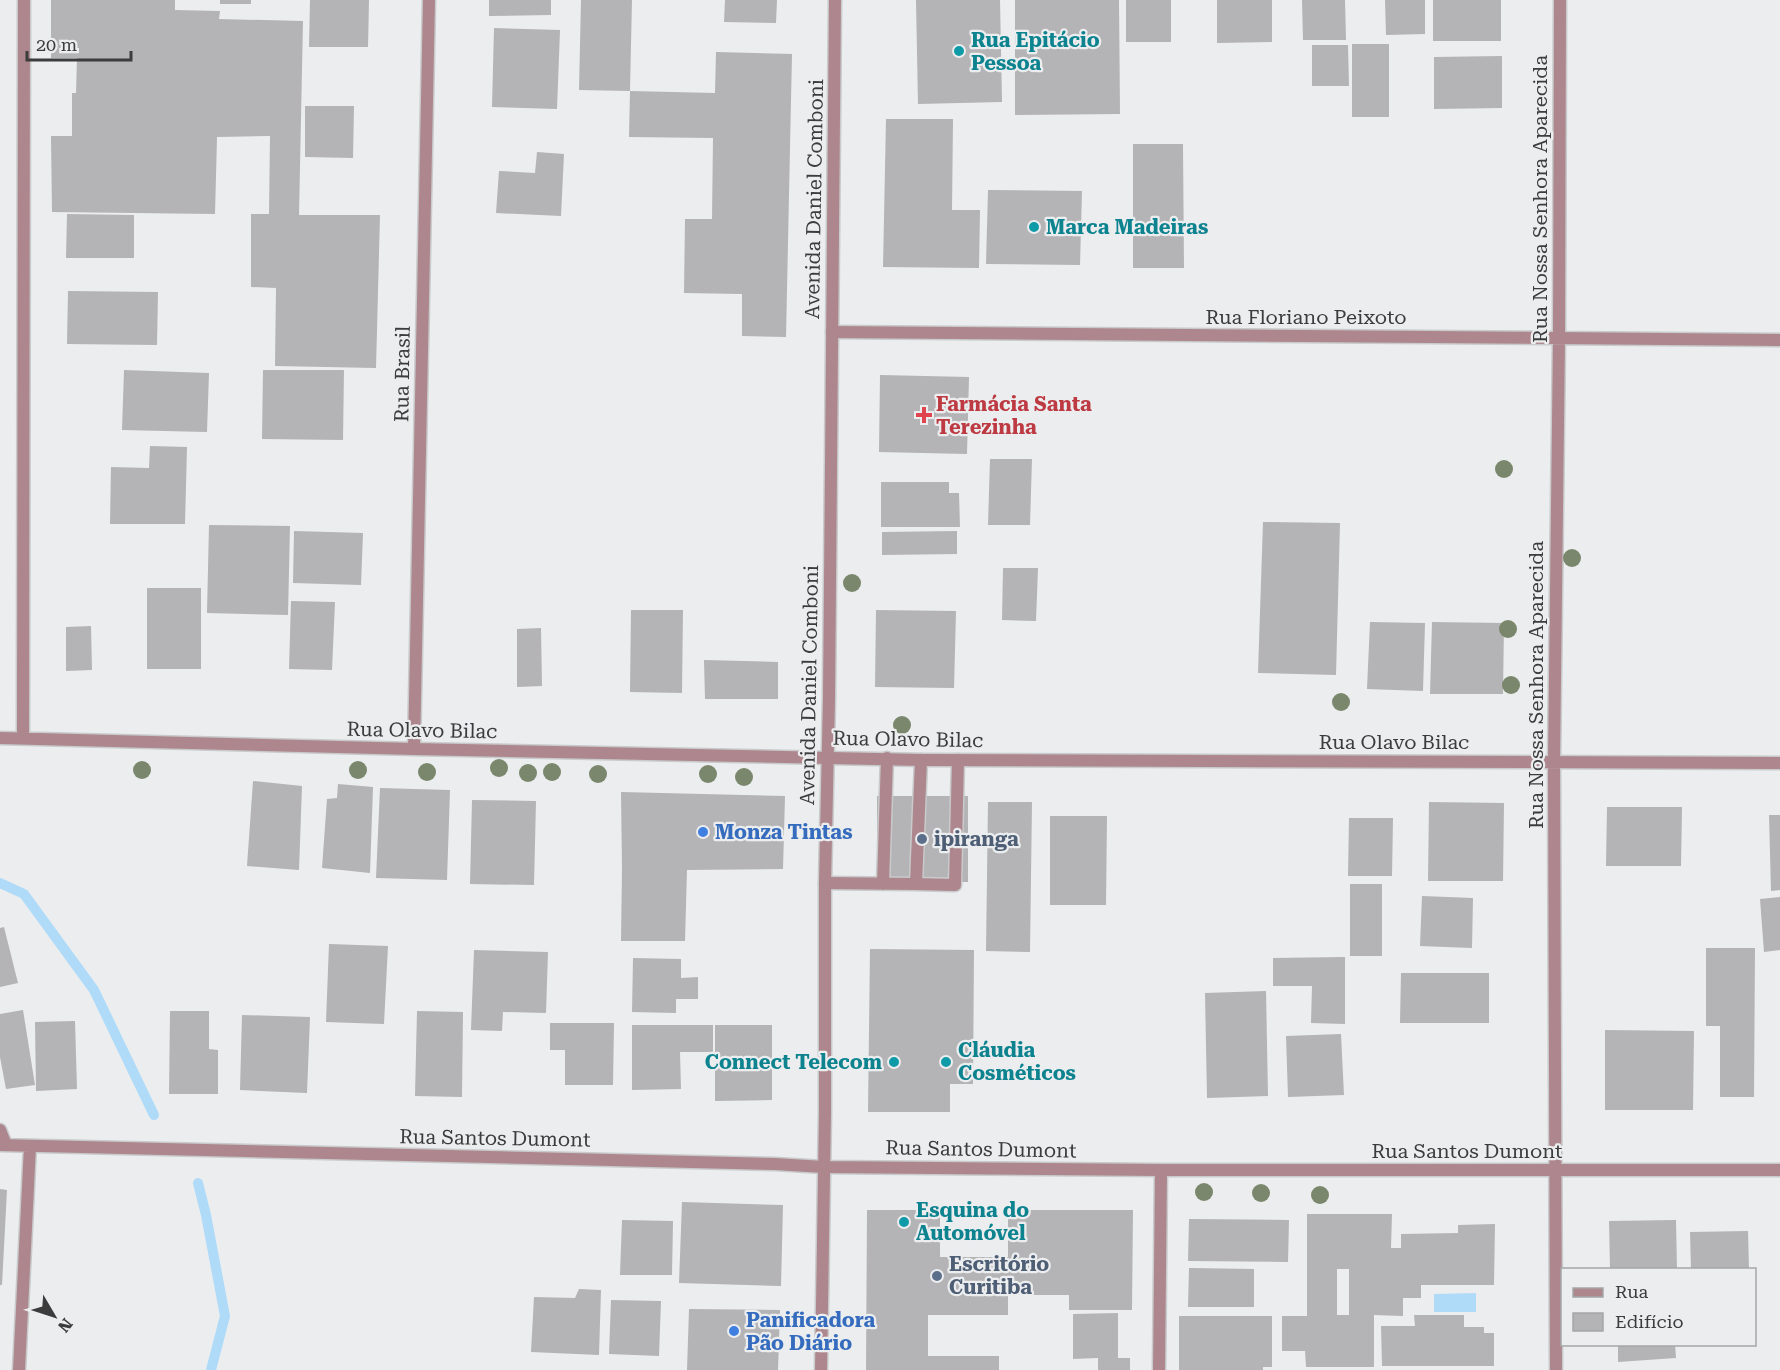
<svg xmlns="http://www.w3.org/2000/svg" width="1780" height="1370" font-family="'Roboto Serif',serif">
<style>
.water{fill:#afdbf9}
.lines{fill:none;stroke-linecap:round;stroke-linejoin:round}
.stream{stroke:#afdbf9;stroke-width:10}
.building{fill:#b4b3b5;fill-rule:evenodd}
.service-casing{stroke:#c8cacb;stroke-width:15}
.minor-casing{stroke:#c8cacb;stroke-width:15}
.tertiary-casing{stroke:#c8cacb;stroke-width:15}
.service{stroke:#ad878d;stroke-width:12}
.minor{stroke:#ad878d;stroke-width:12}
.tertiary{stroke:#ad878d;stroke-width:12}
.tree{fill:#7a876c}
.culture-dot{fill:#0f9aa8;stroke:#ebedef;stroke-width:2}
.health-dot{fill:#e0444e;stroke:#ebedef;stroke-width:2}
.shop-dot{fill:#3f7fe0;stroke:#ebedef;stroke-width:2}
.service-dot{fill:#5c6f8a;stroke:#ebedef;stroke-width:2}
.labels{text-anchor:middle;stroke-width:4.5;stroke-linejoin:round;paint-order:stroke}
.culture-label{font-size:20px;font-weight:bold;fill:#0d838f;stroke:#ebedef;text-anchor:start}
.street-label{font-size:20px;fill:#3c3c3d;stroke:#ebedef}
.health-label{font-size:20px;font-weight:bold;fill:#be3a42;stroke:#ebedef;text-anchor:start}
.shop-label{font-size:20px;font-weight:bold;fill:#366cbe;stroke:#ebedef;text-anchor:start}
.service-label{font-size:20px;font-weight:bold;fill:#4e5e75;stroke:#ebedef;text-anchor:start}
</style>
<rect width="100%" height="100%" fill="#ebedef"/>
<path class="water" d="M1476,1293V1312H1434V1294Z"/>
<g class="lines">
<path class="stream" d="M0,883L24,894L94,990L154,1115
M198,1183L206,1215L225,1316L211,1370"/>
</g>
<path class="building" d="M51,0H175V10L220,11L219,19L303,21L299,215H380L376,368L275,366L276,288L251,287V214H269L270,136L217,137L215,214L52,212L51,136H72V93H76L77,58H51Z
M220,0H251V4H220Z
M310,0H369L368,47H309Z
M489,0H551V15L489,16Z
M581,0H632L630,91L579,90Z
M725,0H777L776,23L724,22Z
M916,0H1000L1002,102L918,104Z
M1015,0H1119L1120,114L1015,115Z
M1126,0H1171V42H1126Z
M1217,0H1272V42L1217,43Z
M1302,0H1345L1346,40H1303Z
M1385,0H1425V34L1386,35Z
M1433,0H1501V41H1433Z
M494,28L560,30L557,109L492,107Z
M1352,44H1389V117H1352Z
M1312,45H1348L1349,86H1312Z
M716,52L792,54L786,337L742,336V294L684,293L685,219H712L713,138L629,137L630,91L715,93Z
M1502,56V108L1434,109V57Z
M305,106H354L353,158L305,157Z
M886,119H953L952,210H980L979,268L883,267Z
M1133,144H1183L1184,268H1133Z
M537,152L564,154L561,216L496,213L499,171L535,173Z
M988,190L1082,191L1080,265L986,264Z
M67,214L134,215V258H66Z
M68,291L158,292L157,345L67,344Z
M124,370L209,373L207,432L122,430Z
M263,370H344L343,440L262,439Z
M880,375L969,377L967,454L879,452Z
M150,446L187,447L185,524H110L111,467L149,468Z
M990,459H1032L1030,525H988Z
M881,482H949V493H959L960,527H881Z
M1263,522L1340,523L1336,675L1258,673Z
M209,525L290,526L288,615L207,613Z
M294,531L363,533L361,585L293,583Z
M957,531V554L882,555V532Z
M1003,568H1038L1036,621L1002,620Z
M147,588H201V669H147Z
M291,601L335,602L332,670L289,669Z
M631,610H683L682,693L630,692Z
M876,610L956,611L954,688L875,687Z
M1370,622L1425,623L1423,691L1367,689Z
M1432,622L1504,623L1503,694H1430Z
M91,626L92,670L66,671V627Z
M541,628L542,686L517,687V629Z
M704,660L778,662V699H705Z
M253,781L302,786L299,870L247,866Z
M338,784L373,787L370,873L322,868L327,799L337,798Z
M380,788L450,790L447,880L376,878Z
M621,792L785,796L783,869L687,870L685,941H621L622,869Z
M877,796H968V882H877Z
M472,800L536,801L534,885L470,884Z
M988,802H1032L1030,952L986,951Z
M1429,802L1504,803L1503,881H1428Z
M1607,807H1682L1681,866H1606Z
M1769,815H1780V890L1771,891Z
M1050,816H1107L1106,905H1050Z
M1349,818H1393L1392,876H1348Z
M1350,884H1382V956H1350Z
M1422,896L1473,898L1472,948L1420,946Z
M1780,897V950L1764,952L1760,899Z
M4,927L18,983L0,987V928Z
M329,944L388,946L384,1024L326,1022Z
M1706,948H1755L1754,1097H1720V1026H1706Z
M870,949L974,950L973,1084H950V1112H868Z
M474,950L548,952L546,1013L503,1012L502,1031L471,1030Z
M1345,957V1024L1311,1023L1312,986H1273V958Z
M633,958L681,959V978L698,977V999H676V1013L632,1012Z
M1401,973H1489V1023H1400Z
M1266,991L1268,1096L1207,1098L1205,993Z
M23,1010L35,1085L6,1089L0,1057V1014Z
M170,1011H209V1049L218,1050V1094H169Z
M417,1011L463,1012L462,1097L415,1096Z
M242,1015L310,1017L307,1093L240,1090Z
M75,1021L77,1089L36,1091L35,1022Z
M550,1023H614L613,1085H565V1050H550Z
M632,1025H713V1052H680L681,1089L632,1090Z
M715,1025H772V1100L715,1101Z
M1605,1030L1694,1031L1693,1110H1605Z
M1341,1034L1344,1095L1288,1097L1286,1036Z
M0,1189L7,1190L2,1285H0Z
M682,1202L783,1205L781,1286L679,1283Z
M867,1210H940V1257H1008V1210H1133L1132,1310H1069V1295H1008V1315H928V1356H999V1370H866Z
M1307,1214H1392L1391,1248H1401V1234L1458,1233V1225L1495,1224L1494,1285H1421V1298H1403V1316L1374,1315V1367H1306L1305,1351H1282V1316H1307ZM1337,1269H1349V1315H1337Z
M1189,1219L1289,1220L1288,1262L1188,1261Z
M622,1220L673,1221L672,1275H620Z
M1676,1220L1677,1269H1610L1609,1221Z
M1748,1231L1749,1269H1691L1690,1232Z
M1189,1268L1254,1269V1307H1188Z
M579,1289L601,1290L599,1355L531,1352L534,1297L575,1298Z
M611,1300L661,1301L659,1356L609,1354Z
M689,1309L780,1310L778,1370H687Z
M1118,1313V1358H1130V1370H1098V1358L1073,1359V1314Z
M1414,1315H1464V1327H1484V1333H1494V1366H1382L1381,1326H1415Z
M1179,1316H1272V1367H1263V1370H1179Z
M1618,1344H1675L1676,1358L1618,1362Z"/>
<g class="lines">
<defs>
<path id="service" d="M825,883L916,884L921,760
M883,884L887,758
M916,884L955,885L958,760"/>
<path id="minor" d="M832,332L1780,340
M0,738L414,749L921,760L1780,763
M23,738L24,0
M414,749L429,0
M0,1130L6,1145
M0,1145L775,1164L824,1167L1161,1170H1780
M19,1370L30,1146
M1159,1370L1161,1170
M1556,1370L1554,762L1559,338L1560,0"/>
<path id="tertiary" d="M821,1370L825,1112V883L829,698L835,0"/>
</defs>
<use href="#service" class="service-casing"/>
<use href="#minor" class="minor-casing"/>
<use href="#tertiary" class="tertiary-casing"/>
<use href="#service" class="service"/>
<use href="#minor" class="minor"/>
<use href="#tertiary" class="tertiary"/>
</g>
<g class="tree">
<circle cx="1504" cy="469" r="9"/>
<circle cx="1572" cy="558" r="9"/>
<circle cx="852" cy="583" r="9"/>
<circle cx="1508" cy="629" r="9"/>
<circle cx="1511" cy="685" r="9"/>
<circle cx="1341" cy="702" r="9"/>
<circle cx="902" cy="725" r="9"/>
<circle cx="499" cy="768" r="9"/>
<circle cx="142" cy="770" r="9"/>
<circle cx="358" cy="770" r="9"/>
<circle cx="427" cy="772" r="9"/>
<circle cx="552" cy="772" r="9"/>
<circle cx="528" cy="773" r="9"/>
<circle cx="598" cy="774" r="9"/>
<circle cx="708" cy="774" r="9"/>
<circle cx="744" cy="777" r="9"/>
<circle cx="1204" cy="1192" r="9"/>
<circle cx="1261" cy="1193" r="9"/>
<circle cx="1320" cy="1195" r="9"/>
</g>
<g class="culture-dot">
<circle cx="959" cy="51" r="6"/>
<circle cx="1034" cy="227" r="6"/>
<circle cx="894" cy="1062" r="6"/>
<circle cx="946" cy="1062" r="6"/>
<circle cx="904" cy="1222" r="6"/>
</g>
<path class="health-dot" d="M921 406h6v6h6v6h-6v6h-6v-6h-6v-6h6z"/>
<g class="shop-dot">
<circle cx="703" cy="832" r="6"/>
<circle cx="734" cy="1331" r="6"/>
</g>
<g class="service-dot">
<circle cx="922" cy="839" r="6"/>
<circle cx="937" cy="1276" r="6"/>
</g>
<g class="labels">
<g class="culture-label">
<text x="971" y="47">Rua Epitácio<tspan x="971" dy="23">Pessoa</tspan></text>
<text x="1046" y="234">Marca Madeiras</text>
<text x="958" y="1057">Cláudia<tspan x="958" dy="23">Cosméticos</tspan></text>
<text x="882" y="1069" text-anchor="end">Connect Telecom</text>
<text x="916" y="1217">Esquina do<tspan x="916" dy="23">Automóvel</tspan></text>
</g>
<g class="street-label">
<text transform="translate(814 199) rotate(-89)" y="7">Avenida Daniel Comboni</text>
<text transform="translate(1540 199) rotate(-90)" y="7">Rua Nossa Senhora Aparecida</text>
<text x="1306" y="324">Rua Floriano Peixoto</text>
<text transform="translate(402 374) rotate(-89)" y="7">Rua Brasil</text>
<text transform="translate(809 685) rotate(-89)" y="7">Avenida Daniel Comboni</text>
<text transform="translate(1536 685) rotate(-90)" y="7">Rua Nossa Senhora Aparecida</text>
<text transform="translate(422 730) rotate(1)" y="7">Rua Olavo Bilac</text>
<text transform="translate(908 739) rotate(1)" y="7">Rua Olavo Bilac</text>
<text x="1394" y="749">Rua Olavo Bilac</text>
<text transform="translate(495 1138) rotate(1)" y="7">Rua Santos Dumont</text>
<text transform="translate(981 1149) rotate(1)" y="7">Rua Santos Dumont</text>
<text x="1467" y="1158">Rua Santos Dumont</text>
</g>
<g class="health-label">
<text x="936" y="411">Farmácia Santa<tspan x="936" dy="23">Terezinha</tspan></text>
</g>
<g class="shop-label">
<text x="715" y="839">Monza Tintas</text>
<text x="746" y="1327">Panificadora<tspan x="746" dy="23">Pão Diário</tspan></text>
</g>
<g class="service-label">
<text x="934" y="846">ipiranga</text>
<text x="949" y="1271">Escritório<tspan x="949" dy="23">Curitiba</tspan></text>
</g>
</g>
<rect x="1561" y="1268" width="195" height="78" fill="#ebedef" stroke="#a5a6a8" stroke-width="1.5"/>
<rect x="1573" y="1288" width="30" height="9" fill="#ad878d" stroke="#a5a6a8" stroke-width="1.5"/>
<text x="1615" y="1298" font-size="18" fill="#3c3c3d">Rua</text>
<rect x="1573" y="1313" width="30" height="18" fill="#b4b3b5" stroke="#a5a6a8" stroke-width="1.5"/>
<text x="1615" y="1328" font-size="18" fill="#3c3c3d">Edifício</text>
<g transform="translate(54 1316) rotate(129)" stroke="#ebedef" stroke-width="4.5" paint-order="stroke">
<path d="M0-4.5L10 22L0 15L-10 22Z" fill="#3c3c3d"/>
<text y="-9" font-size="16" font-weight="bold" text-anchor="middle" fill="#3c3c3d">N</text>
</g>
<path d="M27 51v9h104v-9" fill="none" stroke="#3c3c3d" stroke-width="3"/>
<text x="36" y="51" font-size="18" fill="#3c3c3d" stroke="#ebedef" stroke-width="4.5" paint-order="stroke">20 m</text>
</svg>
